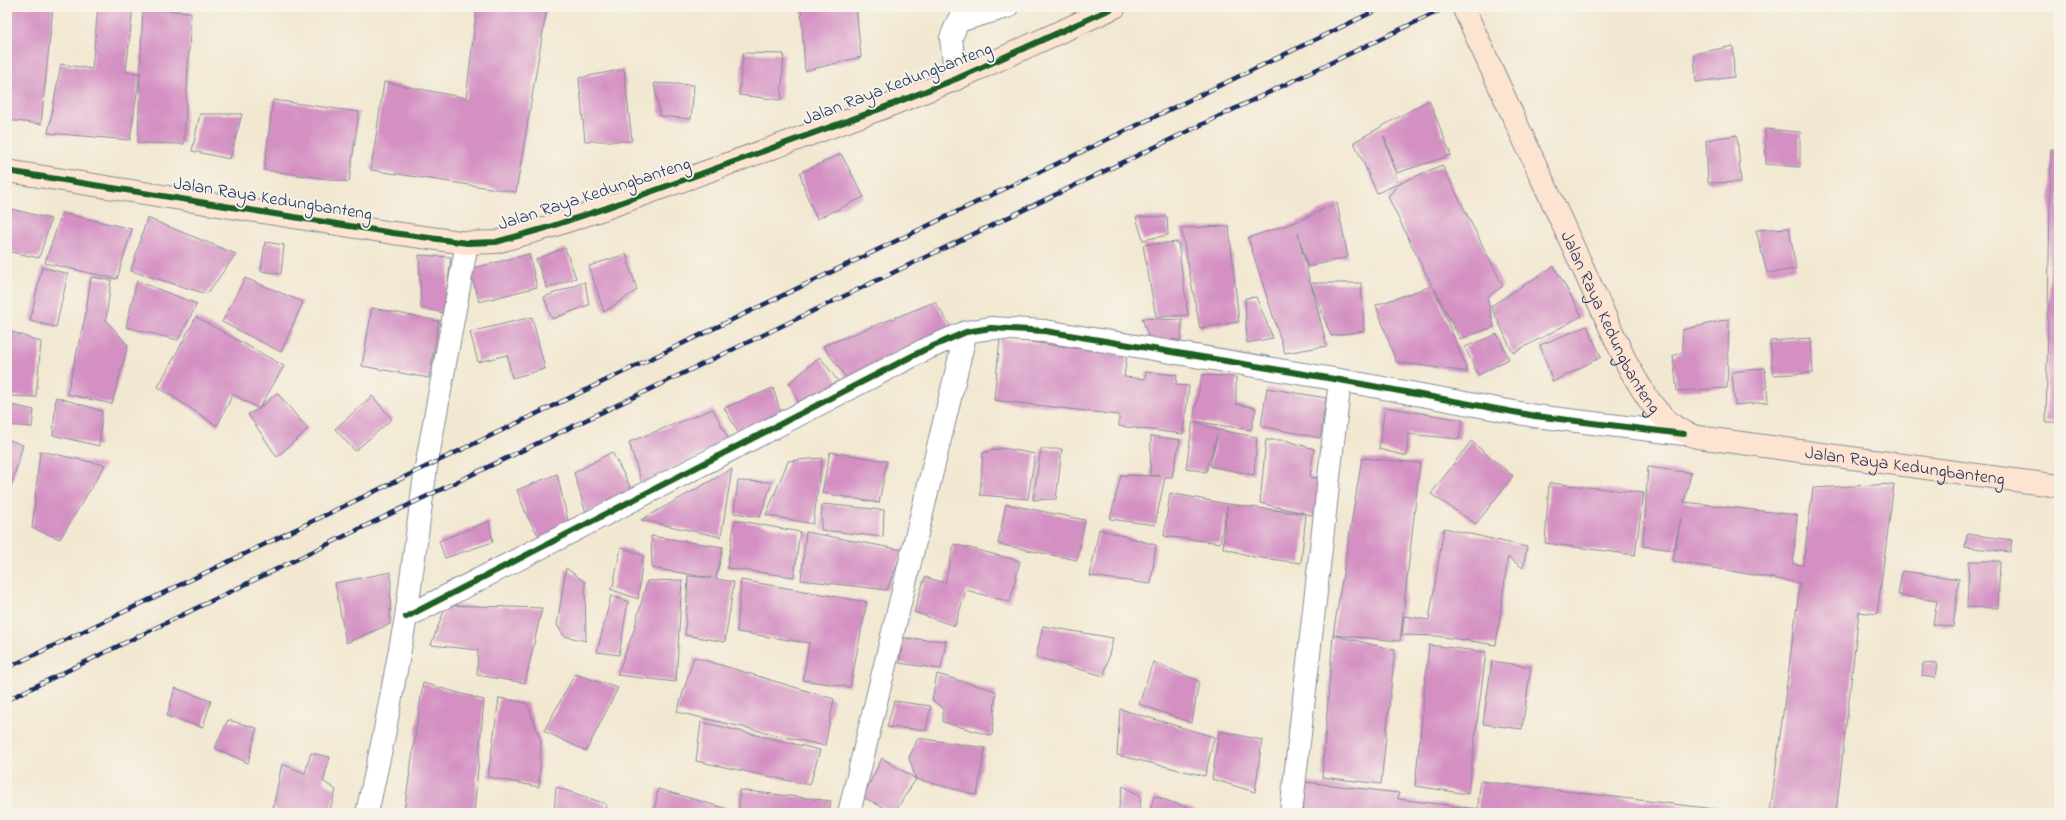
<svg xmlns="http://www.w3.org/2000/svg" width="2066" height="820" font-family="'Indie Flower',sans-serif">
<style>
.building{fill:#d490c3}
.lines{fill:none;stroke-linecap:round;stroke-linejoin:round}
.street-casing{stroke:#868c98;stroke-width:24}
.secondary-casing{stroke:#868c98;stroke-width:24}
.street{stroke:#fff;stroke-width:22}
.secondary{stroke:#fde4d1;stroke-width:22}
.rail-casing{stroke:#1b2f5e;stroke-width:4.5}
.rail{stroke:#f7f3e8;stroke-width:3;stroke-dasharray:9;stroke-linecap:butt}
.cycleway-casing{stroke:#f7f3e8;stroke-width:8}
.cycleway{stroke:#1b5e20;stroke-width:6}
.labels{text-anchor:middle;stroke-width:4;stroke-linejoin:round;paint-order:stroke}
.street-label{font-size:18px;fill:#1b2f5e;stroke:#f7f3e8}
</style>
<rect width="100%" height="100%" fill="#f7f3e8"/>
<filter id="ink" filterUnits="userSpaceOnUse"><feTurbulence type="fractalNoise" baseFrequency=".025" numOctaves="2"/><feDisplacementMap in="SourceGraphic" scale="8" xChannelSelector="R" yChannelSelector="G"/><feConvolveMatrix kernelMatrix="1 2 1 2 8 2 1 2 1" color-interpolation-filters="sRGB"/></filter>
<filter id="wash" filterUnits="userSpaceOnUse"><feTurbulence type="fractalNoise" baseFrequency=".012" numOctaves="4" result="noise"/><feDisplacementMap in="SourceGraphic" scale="16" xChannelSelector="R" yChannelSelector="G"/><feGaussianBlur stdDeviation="0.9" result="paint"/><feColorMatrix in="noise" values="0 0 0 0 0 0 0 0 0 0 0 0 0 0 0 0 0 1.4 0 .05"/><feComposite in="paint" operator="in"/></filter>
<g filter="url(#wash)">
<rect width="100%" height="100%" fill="#f2e8d1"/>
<g id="blocks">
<path class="building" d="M7,7H53L41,124L7,120Z
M98,7H133L126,72L140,73L130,140L48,133L61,64L92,69Z
M477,7H547L516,192L371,170L384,82L466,98Z
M801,7H856L861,57L805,71Z
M143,9L191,12L184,144L138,143L140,73Z
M1733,46L1734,77L1696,82L1694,54Z
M743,53L784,54L781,100L739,95Z
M624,69L632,141H585L579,78Z
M654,83L694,85L691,119L660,116Z
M273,100L359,112L349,182L264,170Z
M1429,100L1451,155L1397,173L1384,136L1398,184L1442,165L1503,286L1487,297L1494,327L1460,339L1434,288L1468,372L1396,362L1376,305L1432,286L1388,197L1398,184L1377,193L1354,142Z
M200,114H242L230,159L192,151Z
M1765,129L1800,132V167L1766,164Z
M1737,135L1741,182L1708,183L1706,140Z
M2051,149H2059V422H2046Z
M841,154L864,197L817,219L806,194L800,173Z
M1337,203L1348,257L1308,267L1298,233L1310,283H1361L1364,331L1331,336L1311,284L1327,346L1285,353L1248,238L1296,222Z
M7,208L51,219L39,258L7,251Z
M62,213L132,229L117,279L45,263Z
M1136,217H1167L1168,235L1143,240Z
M147,218L236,254L207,294L131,271Z
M1229,226L1239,322L1200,328L1181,228Z
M1789,228L1796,269L1767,273L1756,230Z
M265,242L284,245L281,274L261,271Z
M1178,242L1188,315L1156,317L1143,245Z
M565,248L576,278L547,288L536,259Z
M529,254L537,287L479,302L470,269Z
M626,254L637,290L604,312L589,266Z
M419,255L451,257L444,313L421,308Z
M1554,266L1582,316L1513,353L1491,306Z
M42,267L68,274L56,327L30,321Z
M91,277L111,280L106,320L128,345L112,404L67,394L85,317Z
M245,278L303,302L281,352L222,322Z
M137,281L197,304L178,340L126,327Z
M585,282L589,305L552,319L544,297Z
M1256,297L1273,338L1247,343L1245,298Z
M935,302L951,327L848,380L823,346Z
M372,308L439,321L429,378L362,366Z
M196,317L284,366L259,409L277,393L308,429L277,457L248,414L259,409L233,394L217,426L158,387Z
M532,317L545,369L512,378L507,355L478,362L470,332Z
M1142,318L1182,320L1181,340L1149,339Z
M1729,319L1727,388L1677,391L1673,356L1683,352L1682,330Z
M1587,326L1601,357L1553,382L1540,345Z
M7,330L41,342L36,397L7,396Z
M1497,334L1509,359L1478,375L1465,347Z
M1000,338L1127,355L1124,377L1145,379L1146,372L1177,375L1176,385L1189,386L1183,434L1119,426V415L994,400Z
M1811,338L1813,373L1773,375L1770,341Z
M820,357L840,384L800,405L789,383Z
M1765,368L1768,402L1735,405L1732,372Z
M1202,375L1236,377V404L1256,408L1251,430L1193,421Z
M773,388L784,423L741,437L724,408Z
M1267,388L1326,398L1320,438L1261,426Z
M372,396L392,419L355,451L335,429Z
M56,397L102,411L99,446L53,435Z
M7,404L34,410L32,427L7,425Z
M1385,407L1463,420L1459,439L1408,434L1407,456L1379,449Z
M713,409L729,440L642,484L629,442Z
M1193,421L1218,430L1257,437L1254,475L1210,466L1217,435L1206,472L1186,468Z
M1151,436L1180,440L1172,477H1165L1155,525L1110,519L1121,475L1160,476L1150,475Z
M7,439L23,445L7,500Z
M1266,440H1285L1314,449L1310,477L1322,479L1316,516L1260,503Z
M1471,441L1513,476L1476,524L1431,494Z
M1003,448L1035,454L1028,499L980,495L983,453Z
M1041,449H1062L1056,499L1033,500Z
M40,451L105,465L60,539L32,528Z
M612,452L632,490L586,513L574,473Z
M830,452L887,461L879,503L822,493Z
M822,458L813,524L766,515L788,461Z
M1362,458L1420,463L1400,641L1333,635L1395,650L1381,784L1322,777L1333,635Z
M1648,467L1691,473L1684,502L1797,515L1793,564L1803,565L1813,488L1894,484L1877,614L1859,612L1836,813H1770L1800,583L1673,561L1681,518L1674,550L1643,546Z
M732,469L721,537L641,520Z
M557,474L568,521L541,540L527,516L517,490Z
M738,481L772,482L760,517L734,513Z
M1549,483L1644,493L1635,555L1545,543Z
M1170,493L1227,504L1306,514L1301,563L1254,557L1223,548L1227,507L1220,543L1164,536Z
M822,504L884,510L883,537L821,530Z
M1006,504L1085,520L1077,560L998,544Z
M735,520L800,532L794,577L727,568Z
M489,521L493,542L445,558L439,541Z
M1444,528L1527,547L1523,568L1508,557L1496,645L1437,636L1402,635L1404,616L1429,620Z
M1099,529L1156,545L1151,584L1090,576Z
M806,532L903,550L887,590L801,580Z
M1967,534L2012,540L2010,552L1965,547Z
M651,536L723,547L716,579L734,582L725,642L685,635L688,576L711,578L652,568Z
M954,544L1020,561L1010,602L966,590L955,626L914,612L925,577L945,583Z
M621,547L643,555L638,599L610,589L613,586Z
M1969,561H2000L1998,608L1967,607Z
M566,568L585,582L586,641L564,636L557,625Z
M1902,571L1959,579L1953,627L1933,624L1937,601L1898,595Z
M391,572L390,624L346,643L335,583Z
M682,580L676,682L617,675L634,630L647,581Z
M741,580L867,602L850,687L803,680L809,643L737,632Z
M611,596L628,601L619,655L597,652Z
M446,605L542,608L525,683L477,675L478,650L431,645Z
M1043,626L1113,638L1104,676L1036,657Z
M904,638L946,641L941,669L899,663Z
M1429,645L1486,652L1468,794L1415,786Z
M694,657L834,699L825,746L677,712Z
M1492,661L1531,667L1522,729L1483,724Z
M1153,662L1199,681L1192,723L1139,704Z
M1937,663L1935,678L1922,676L1923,664Z
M575,674L618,688L586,751L544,731Z
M937,674L996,691L992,736L943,722V708L932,700Z
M423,683L484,700L474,813L404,812Z
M175,688L211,701L203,727L167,716Z
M499,698L527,703L541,741L539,787L488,777Z
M894,701L931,706L926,730L887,727Z
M1120,709L1214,737L1205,776L1117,755Z
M228,720L257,728L248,763L215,748Z
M701,722L820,750L810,785L696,761Z
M1219,731L1262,740L1255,792L1212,779Z
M918,738L985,748L977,795L916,779L909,758Z
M311,753L330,757L323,781L336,790L329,813H282L273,808L282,764L305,773Z
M882,758L916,779L894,813L863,797Z
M1480,781L1740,812V813H1303L1305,782L1399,793L1398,799L1478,809Z
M1123,786L1141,796L1139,813H1118Z
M556,787L606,804L605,813H554Z
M658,789L728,809V813H654Z
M739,790L831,801L829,813H739Z
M1154,796L1203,813H1150Z"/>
</g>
</g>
<g filter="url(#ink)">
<use href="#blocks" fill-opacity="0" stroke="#868c98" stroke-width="1"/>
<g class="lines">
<defs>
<path id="street" d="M956,79L951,38L958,21L1007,7
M406,617L924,350L966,332L991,328L1045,331L1340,380L1535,416L1684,434
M367,813L383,740L406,617L426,467L467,243
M849,813L966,332
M1291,813L1340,380"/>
<g id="secondary">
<path id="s1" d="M1463,7L1627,364C1645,395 1661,427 1697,437L2059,486"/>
<path d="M7,171L393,233L467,243L496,242L546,228L606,208L880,109L956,79L1115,7"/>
</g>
</defs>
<use href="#street" class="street-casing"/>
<use href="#secondary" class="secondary-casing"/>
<use href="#street" class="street"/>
<use href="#secondary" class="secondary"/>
<defs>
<path id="rail" d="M7,668L1383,7
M7,700L421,499L1447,7"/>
</defs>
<use href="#rail" class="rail-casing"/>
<use href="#rail" class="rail"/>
<defs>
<path id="cycleway" d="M7,171L393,233L467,243L496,242L546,228L606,208L880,109L956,79L1115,7
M406,617L924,350L966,332L991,328L1045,331L1340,380L1535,416L1684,434"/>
</defs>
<use href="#cycleway" class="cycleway-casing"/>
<use href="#cycleway" class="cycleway"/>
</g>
</g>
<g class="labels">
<g class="street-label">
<text transform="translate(897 83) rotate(-21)" y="6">Jalan Raya Kedungbanteng</text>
<text transform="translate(594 193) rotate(-18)" y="6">Jalan Raya Kedungbanteng</text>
<text transform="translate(273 198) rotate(9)" y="6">Jalan Raya Kedungbanteng</text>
<text dy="6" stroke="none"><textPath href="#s1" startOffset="348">Jalan Raya Kedungbanteng</textPath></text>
<text dy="6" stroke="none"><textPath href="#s1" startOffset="707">Jalan Raya Kedungbanteng</textPath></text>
</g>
</g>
<rect width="2066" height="820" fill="none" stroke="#f7f3e8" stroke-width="24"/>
</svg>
